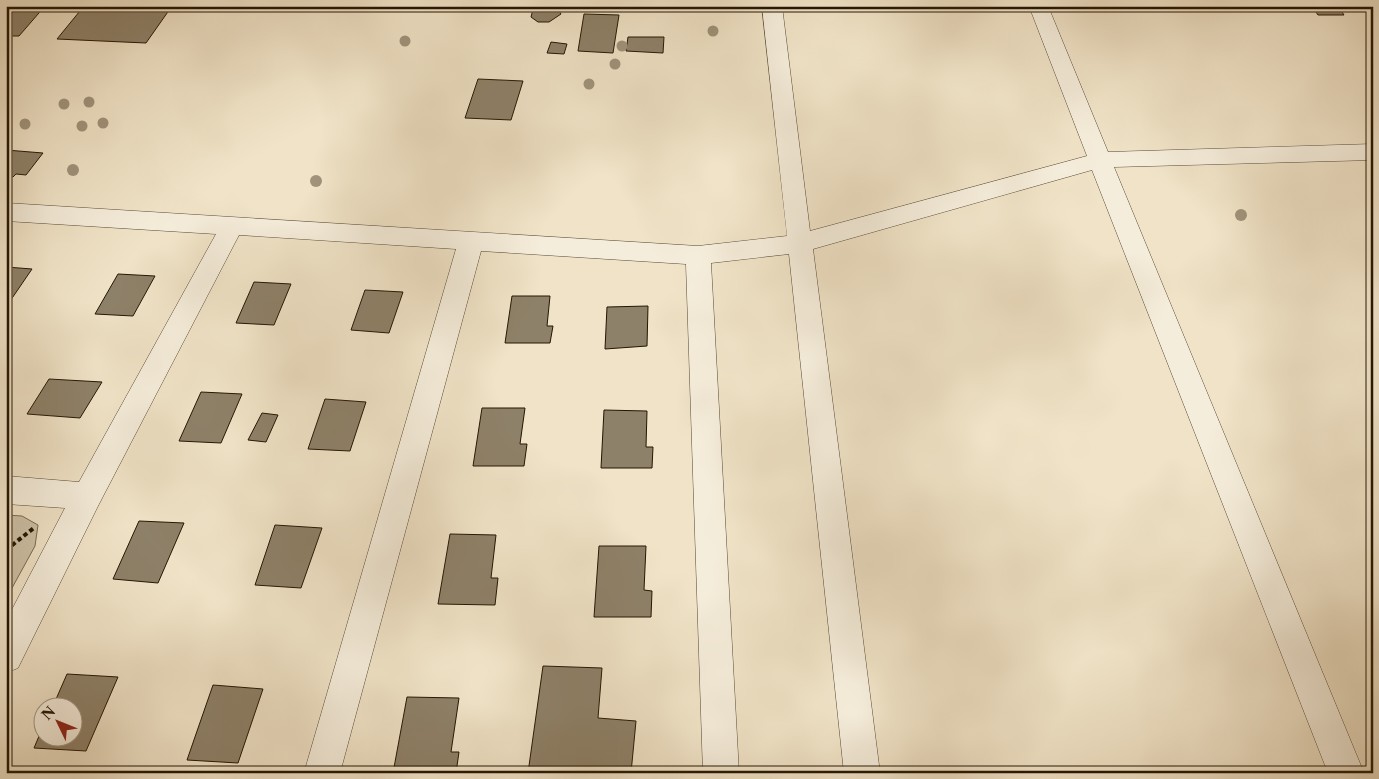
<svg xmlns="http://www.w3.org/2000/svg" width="1379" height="779" font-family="'Libre Caslon Text',serif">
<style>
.green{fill:#cdc0a6;stroke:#786b55}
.building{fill:#8e8169;stroke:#241604}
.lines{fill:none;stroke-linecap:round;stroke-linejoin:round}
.minor-casing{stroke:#574935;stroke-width:1}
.path{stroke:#241604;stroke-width:4;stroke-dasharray:4.5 3;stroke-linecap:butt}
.minor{fill:#f5eddb;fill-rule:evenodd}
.tree{fill:#a0937b}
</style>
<rect width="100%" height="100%" fill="#f0e3c7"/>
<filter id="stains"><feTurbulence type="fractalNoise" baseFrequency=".004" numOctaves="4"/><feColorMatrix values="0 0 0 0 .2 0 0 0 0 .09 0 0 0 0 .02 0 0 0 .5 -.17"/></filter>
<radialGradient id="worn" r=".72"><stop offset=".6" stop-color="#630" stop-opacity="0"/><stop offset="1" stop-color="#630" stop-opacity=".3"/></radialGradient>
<path class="green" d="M6,515L22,516L38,525L35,546L6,599Z"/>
<path class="building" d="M6,6H45L19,36H6Z
M84,6H172L146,43L57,39Z
M538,6H556L561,14L549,22H538L531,17L533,9Z
M1312,6H1338L1344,15H1318Z
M584,14L619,15L613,53L578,51Z
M628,37H664L663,53L626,51Z
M551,42L567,44L564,54L547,53Z
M478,79L523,81L511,120L465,118Z
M6,150L43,153L26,175L16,174L13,177H6Z
M6,267L32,269L6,307Z
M118,274L155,276L133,316L95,314Z
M254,282L291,284L274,325L236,323Z
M365,290L403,292L389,333L351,330Z
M512,296H550L547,326H553L550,343H505Z
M648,306L647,346L605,349L607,307Z
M49,379L102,382L80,418L27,414Z
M201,392L242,394L221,443L179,441Z
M325,399L366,402L350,451L308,449Z
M482,408H525L520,444H527L524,466H473Z
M604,410L647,411L646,447H653L652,468H601Z
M262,413L278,415L266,442L248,440Z
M139,521L184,523L158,583L113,579Z
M275,525L322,528L301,588L255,585Z
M450,534L496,535L491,578H498L495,605L438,604Z
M599,546H646L644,590L652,591L651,617H594Z
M543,666L602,668L598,718L636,721L631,773H528Z
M67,674L118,677L86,751L34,748L42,729V736H72V706H53Z
M213,685L263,689L238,763L187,760Z
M407,697L459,698L451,752H459L456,773H393Z"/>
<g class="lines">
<defs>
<path id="minor" d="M762,6H782L810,231L1087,156L1029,6H1048L1108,152L1373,144V160L1114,167L1364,773H1328L1092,170L813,249L880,773H844L789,254L711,263L739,773H703L686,264L481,251L340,773H304L456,249L239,235L98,506L18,668L6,673V621L65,508L6,504V476L79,482L216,234L6,221V203L698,246L787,236Z"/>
</defs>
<use href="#minor" class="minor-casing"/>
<path class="path" d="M6,550L35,527"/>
<use href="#minor" class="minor"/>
</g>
<g class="tree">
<circle cx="713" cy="31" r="5.5"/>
<circle cx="405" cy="41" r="5.5"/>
<circle cx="622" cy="46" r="5.5"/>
<circle cx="615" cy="64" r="5.5"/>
<circle cx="589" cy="84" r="5.5"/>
<circle cx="89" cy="102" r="5.5"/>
<circle cx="64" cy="104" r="5.5"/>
<circle cx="103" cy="123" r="5.5"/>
<circle cx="25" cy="124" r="5.5"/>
<circle cx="82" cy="126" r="5.5"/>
<circle cx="73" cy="170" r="6"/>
<circle cx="316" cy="181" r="6"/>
<circle cx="1241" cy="215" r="6"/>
</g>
<rect width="1379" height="779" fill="none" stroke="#f0e3c7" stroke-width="25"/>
<rect x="8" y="8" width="1364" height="764" fill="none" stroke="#241604" stroke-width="2.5"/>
<rect x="12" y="12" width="1354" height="754" fill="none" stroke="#241604"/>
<g transform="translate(58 722) rotate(313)"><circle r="24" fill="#f5eddb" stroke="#a19785"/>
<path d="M0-4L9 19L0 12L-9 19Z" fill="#8f2418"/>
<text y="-8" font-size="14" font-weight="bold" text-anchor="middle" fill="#241604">N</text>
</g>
<rect width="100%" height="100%" filter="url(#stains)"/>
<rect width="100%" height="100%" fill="url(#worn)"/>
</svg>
